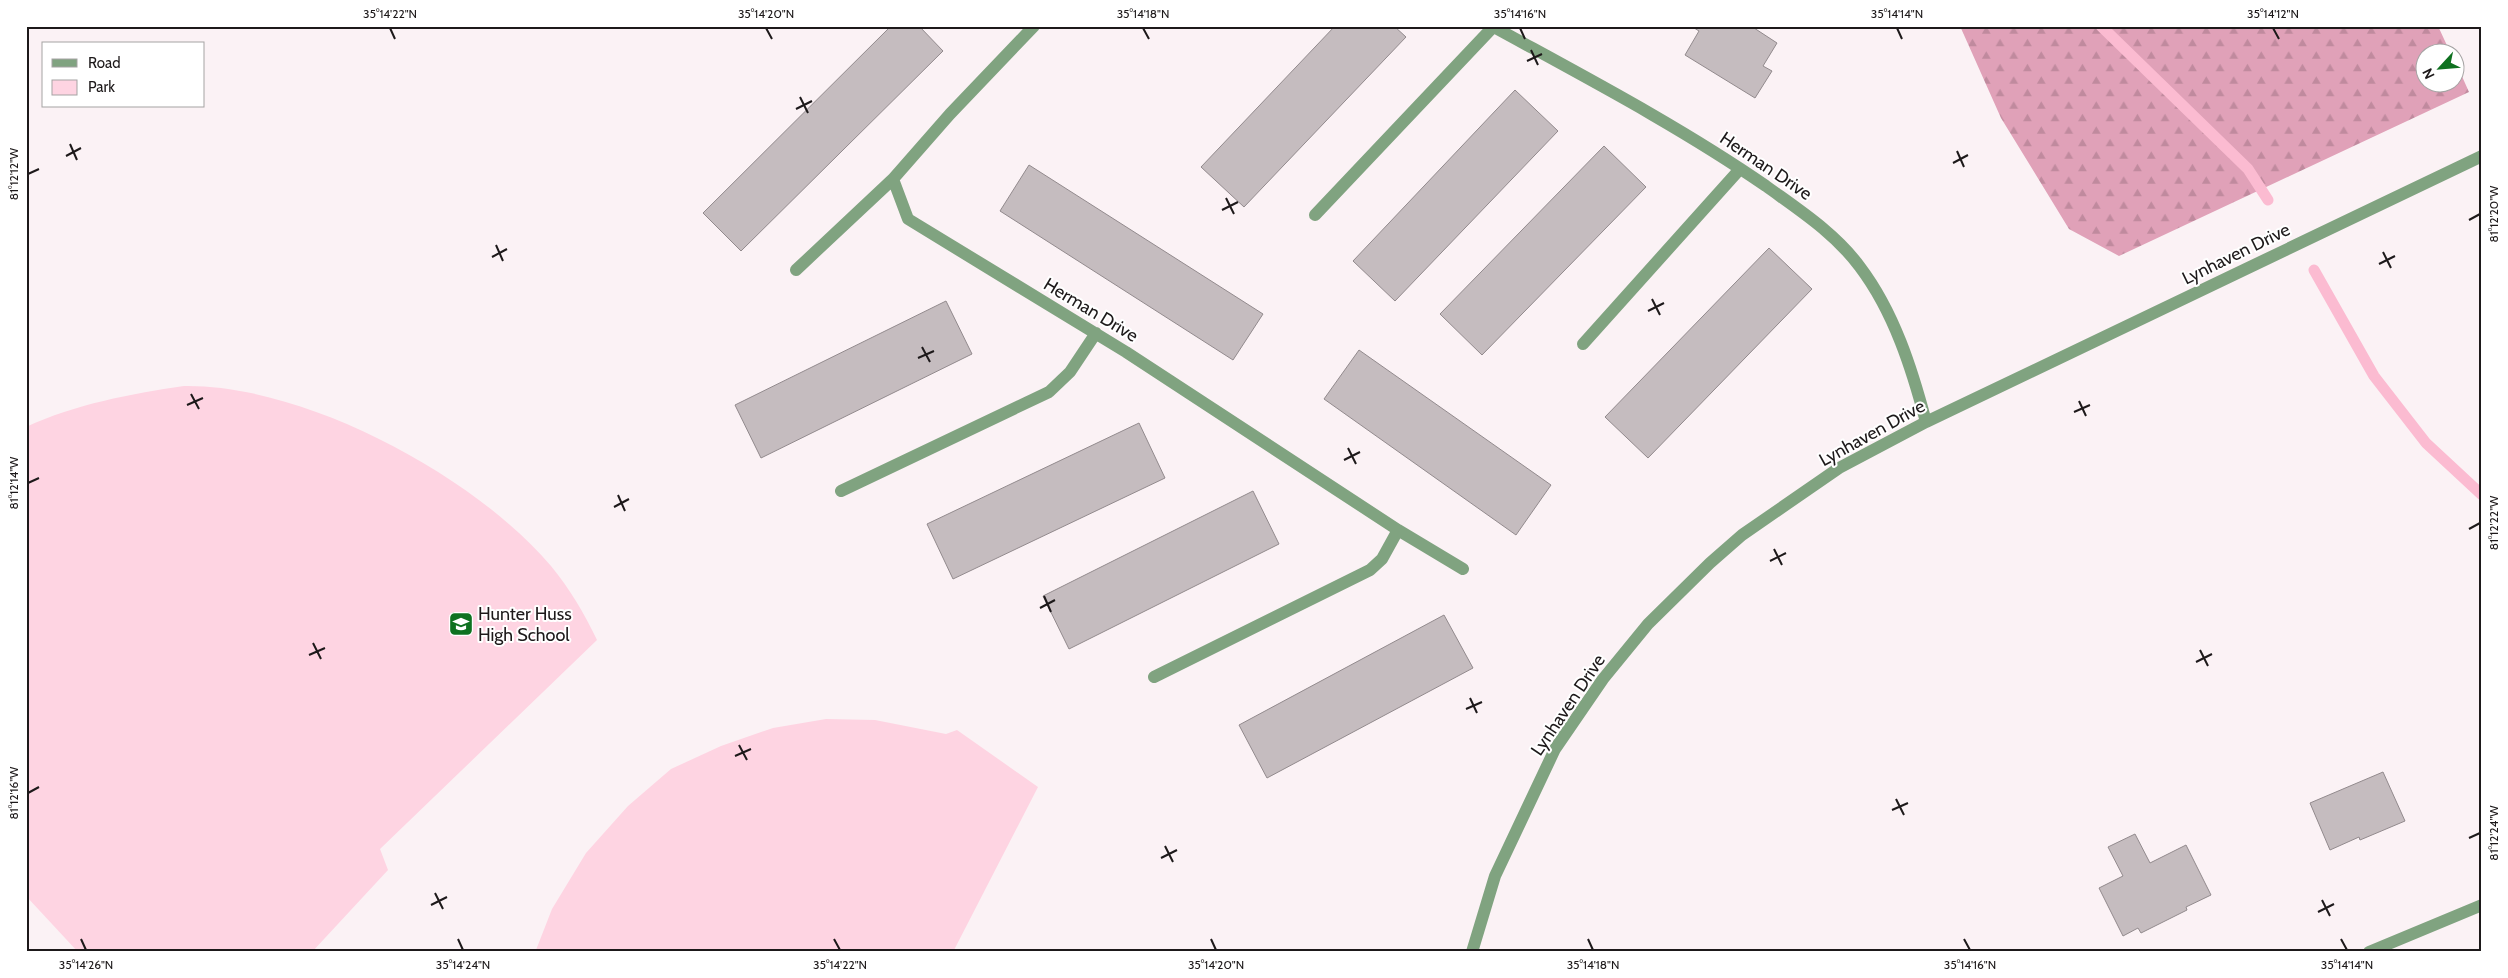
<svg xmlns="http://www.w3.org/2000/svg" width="2508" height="978" font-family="Cabin,sans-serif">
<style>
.forest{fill:url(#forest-firs)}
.park{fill:#fed4e2}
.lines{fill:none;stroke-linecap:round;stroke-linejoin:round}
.stream{stroke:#fbbbd1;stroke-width:11}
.building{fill:#c5bcbf;stroke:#928a8d}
.minor{stroke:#80a380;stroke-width:12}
.ticks{fill:none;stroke:#1d191a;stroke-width:2}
.labels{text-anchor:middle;stroke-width:4;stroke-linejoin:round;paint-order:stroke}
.street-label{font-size:18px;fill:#1d191a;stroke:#fff}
.poi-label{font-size:18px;fill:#1d191a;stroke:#fff;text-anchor:start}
.neatline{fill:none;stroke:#1d191a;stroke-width:2}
.ticks-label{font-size:12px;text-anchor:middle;fill:#1d191a}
</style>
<defs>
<pattern id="forest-firs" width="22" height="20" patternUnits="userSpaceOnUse" patternTransform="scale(1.25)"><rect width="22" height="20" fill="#e0a1b8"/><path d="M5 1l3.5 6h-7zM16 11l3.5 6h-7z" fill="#c08a9e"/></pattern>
</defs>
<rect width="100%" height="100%" fill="#fbf2f5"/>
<path class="forest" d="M1960,26H2438L2450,52H2426V82H2456V63L2469,92L2119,256L2069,229L2001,118Z"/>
<path class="park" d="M184,386C304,384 474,475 551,566C570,589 584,613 597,640L380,849L388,870L312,952H78L26,896V427C76,404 130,394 184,386Z
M826,719L875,720L946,734L957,730L1038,787L953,952H541L536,950L552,909L586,853L628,806L671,769L721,746L773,728Z"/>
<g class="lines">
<path class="stream" d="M2101,26L2248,169L2268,200
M2314,270L2374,376L2426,443L2482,495"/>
</g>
<path class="building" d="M891,26H919L943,51L741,251L703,213Z
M1335,26H1394L1406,37L1244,207L1201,167Z
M1691,26H1751L1777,43L1763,66L1772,71L1755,98L1685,55L1699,31Z
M1515,90L1558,131L1395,301L1353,261Z
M1604,146L1646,187L1482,355L1440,314Z
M1029,165L1263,314L1233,360L1000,211Z
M1769,248L1812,289L1648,458L1605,417Z
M946,301L972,354L761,458L735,405Z
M1359,350L1551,485L1516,535L1324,399Z
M1139,423L1165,478L953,579L927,524Z
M1253,491L1279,544L1069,649L1043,596Z
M1444,615L1473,668L1267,778L1239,725Z
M2383,772L2405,821L2360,840L2359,837L2330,850L2310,803Z
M2135,834L2150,863L2186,845L2211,895L2186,907L2187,910L2141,933L2138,928L2123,936L2099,888L2123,876L2108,847Z"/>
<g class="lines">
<path class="minor" d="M1034,26L950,114L893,179L908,219L1126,352L1398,530L1463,569
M1492,26C1585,77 1679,126 1766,186C1799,210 1835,233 1860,267C1894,312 1912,369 1926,422
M1315,215L1493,27
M796,270L893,179
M1583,344L1740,169
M841,491L1049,392L1070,372L1096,333
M1154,677L1370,570L1382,559L1398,530
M1472,952L1495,876L1555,749L1603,679L1648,624L1710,563L1742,535L1839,468L1926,422L2482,156
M2369,952L2482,905"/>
</g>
<path class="ticks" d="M390,28L395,39M766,28L772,39M1143,28L1149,39M1520,28L1525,39M1897,28L1902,39M2273,28L2279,39M1531,50L1538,65M1527,61L1542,54M800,97L808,113M796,109L812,101M70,144L77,160M1957,151L1964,167M66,156L81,148M1953,163L1968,155M28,174L39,169M1226,198L1234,214M1222,210L1238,202M2469,220L2480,214M496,245L503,261M2383,252L2391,268M492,257L507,249M2379,264L2395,256M1652,299L1660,315M1648,311L1664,303M922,347L930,362M918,358L934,351M191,394L199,409M2079,401L2086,416M187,405L203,398M2074,412L2090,405M1348,448L1356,464M1344,460L1360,452M28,483L39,478M618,495L625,511M614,507L629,499M2469,529L2480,523M1774,549L1782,565M1770,561L1786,553M1044,596L1051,612M1040,608L1055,600M313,643L321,659M2200,650L2208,666M309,655L325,648M2196,662L2212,654M1470,698L1477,713M1466,709L1482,702M739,745L747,760M735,756L751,749M28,793L39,787M1896,799L1904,815M1892,810L1908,803M2469,838L2480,833M1165,846L1173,862M1161,858L1177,850M435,893L443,909M2322,900L2330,916M431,905L447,897M2318,912L2334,904M81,939L86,950M458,939L463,950M834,939L840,950M1211,939L1216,950M1588,939L1593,950M1964,939L1970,950M2341,939L2347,950"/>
<defs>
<symbol id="school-square" viewBox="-11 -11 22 22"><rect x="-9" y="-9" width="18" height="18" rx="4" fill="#0e7120" stroke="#fff"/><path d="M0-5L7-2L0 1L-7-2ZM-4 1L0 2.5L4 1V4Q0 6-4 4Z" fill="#fff"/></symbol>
</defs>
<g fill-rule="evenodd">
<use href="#school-square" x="447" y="610" width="28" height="28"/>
</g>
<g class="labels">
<g class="street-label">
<text transform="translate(1766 166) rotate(34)" y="6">Herman Drive</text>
<text transform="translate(2236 254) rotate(-26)" y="6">Lynhaven Drive</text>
<text transform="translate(1091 310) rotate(31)" y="6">Herman Drive</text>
<text transform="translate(1872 433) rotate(-29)" y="6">Lynhaven Drive</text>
<text transform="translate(1568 705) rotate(-56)" y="6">Lynhaven Drive</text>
</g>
<g class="poi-label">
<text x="478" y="620">Hunter Huss<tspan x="478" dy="21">High School</tspan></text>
</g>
</g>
<rect width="2508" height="978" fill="none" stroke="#ffffff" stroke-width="55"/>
<rect x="42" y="42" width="162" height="65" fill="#ffffff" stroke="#a5a3a3"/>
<rect x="52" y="59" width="25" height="8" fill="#80a380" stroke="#a5a3a3"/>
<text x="88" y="68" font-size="15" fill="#1d191a">Road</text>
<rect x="52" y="80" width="25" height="15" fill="#fed4e2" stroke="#a5a3a3"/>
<text x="88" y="92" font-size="15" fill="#1d191a">Park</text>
<g transform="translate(2440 68) rotate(244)"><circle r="24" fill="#ffffff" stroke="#a5a3a3"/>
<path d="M0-4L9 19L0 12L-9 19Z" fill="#0e7120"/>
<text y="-8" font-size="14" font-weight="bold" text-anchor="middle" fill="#1d191a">N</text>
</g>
<rect x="28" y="28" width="2452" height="922" class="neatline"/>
<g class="ticks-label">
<text x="390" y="18">35°14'22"N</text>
<text x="766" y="18">35°14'20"N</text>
<text x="1143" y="18">35°14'18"N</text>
<text x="1520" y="18">35°14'16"N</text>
<text x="1897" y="18">35°14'14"N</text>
<text x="2273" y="18">35°14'12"N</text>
<text transform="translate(14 174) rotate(-90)" y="4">81°12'12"W</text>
<text transform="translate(2494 214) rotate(-90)" y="4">81°12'20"W</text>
<text transform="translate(14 483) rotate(-90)" y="4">81°12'14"W</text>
<text transform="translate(2494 523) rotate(-90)" y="4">81°12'22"W</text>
<text transform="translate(14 793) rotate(-90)" y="4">81°12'16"W</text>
<text transform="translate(2494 833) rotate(-90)" y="4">81°12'24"W</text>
<text x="86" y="969">35°14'26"N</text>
<text x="463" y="969">35°14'24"N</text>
<text x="840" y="969">35°14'22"N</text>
<text x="1216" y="969">35°14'20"N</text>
<text x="1593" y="969">35°14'18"N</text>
<text x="1970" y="969">35°14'16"N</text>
<text x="2347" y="969">35°14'14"N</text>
</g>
</svg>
